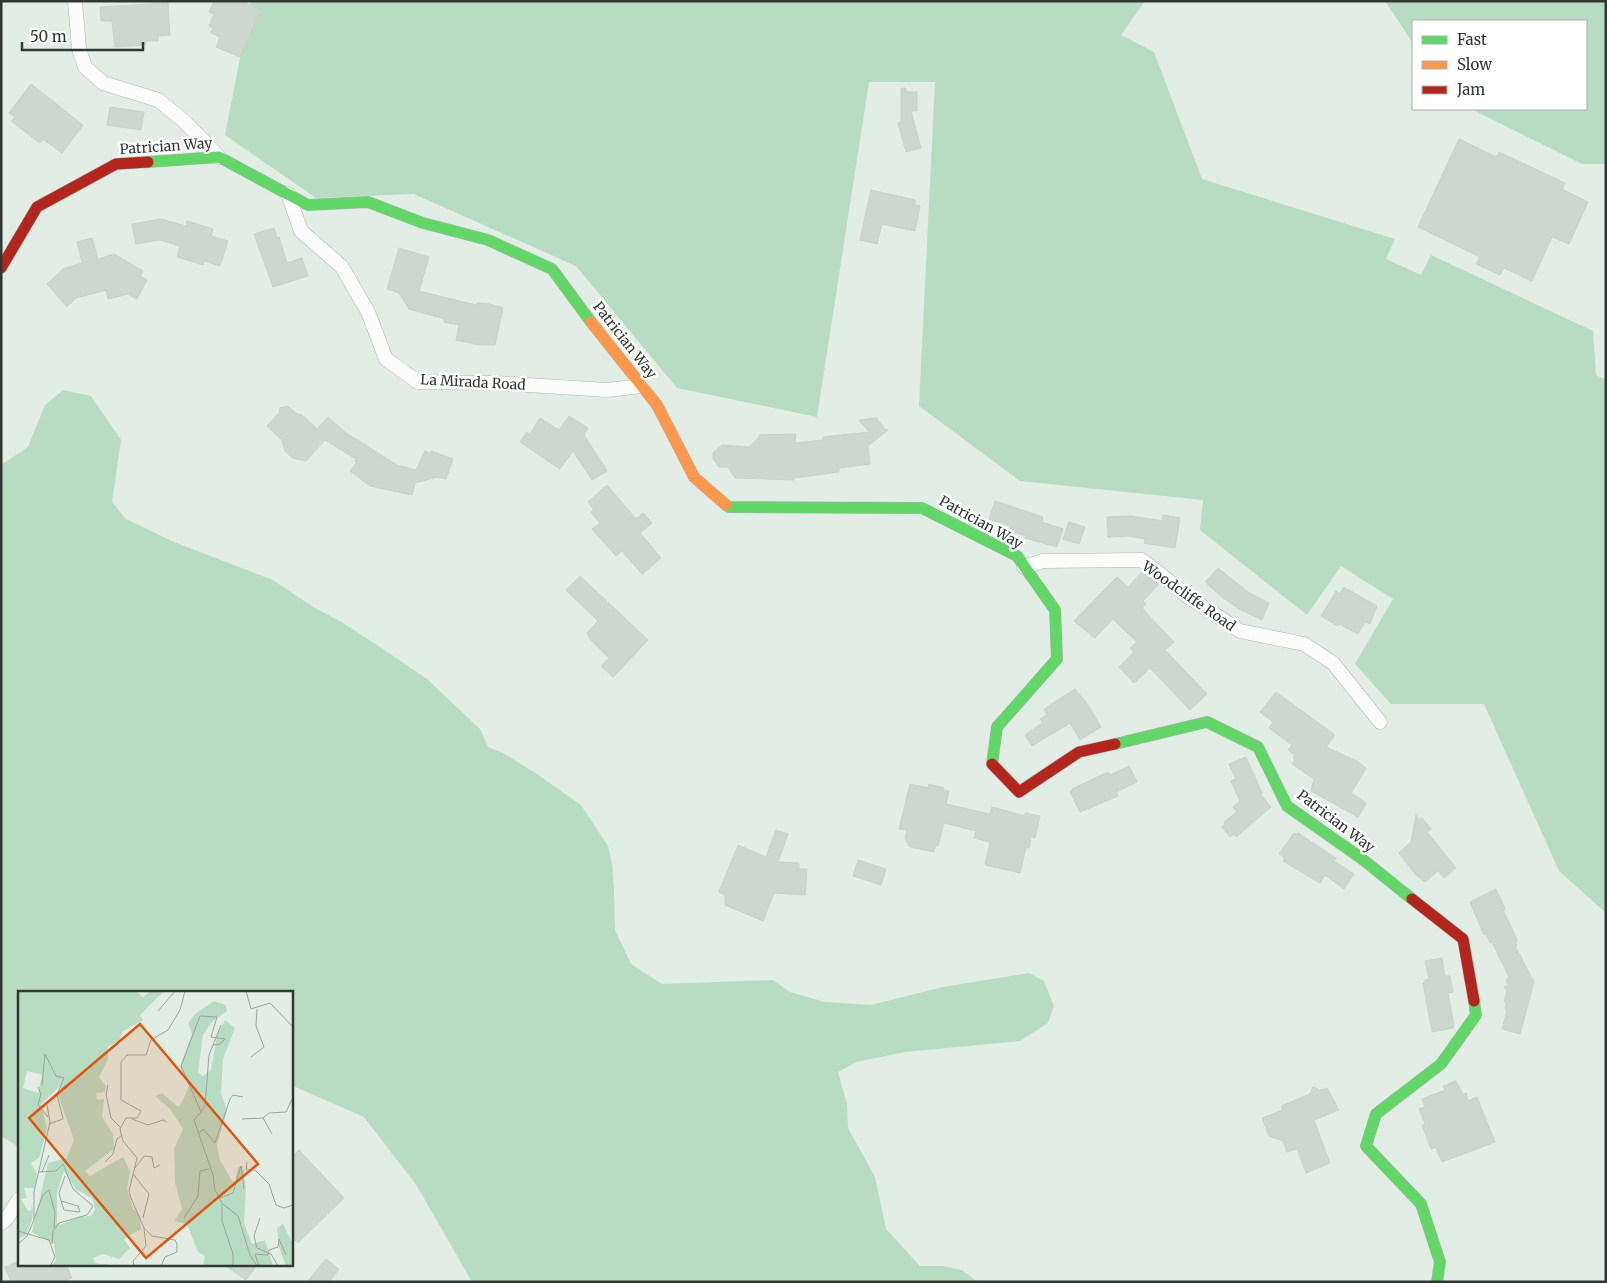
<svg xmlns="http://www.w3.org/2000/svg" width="1607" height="1283" font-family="Merriweather,serif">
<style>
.green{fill:#b8dbc3}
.building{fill:#cdd7d0;stroke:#c7d0ca}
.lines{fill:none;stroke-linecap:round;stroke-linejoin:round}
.street-casing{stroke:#adb6af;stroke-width:15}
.fast-casing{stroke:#adb6af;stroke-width:12}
.slow-casing{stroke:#adb6af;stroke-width:12}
.jam-casing{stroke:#adb6af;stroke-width:12}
.street{stroke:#fbfcfb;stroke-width:14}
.fast{stroke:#63d668;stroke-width:11}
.slow{stroke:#ff974d;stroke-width:11}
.jam{stroke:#b3261e;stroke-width:11}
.labels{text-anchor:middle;stroke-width:5;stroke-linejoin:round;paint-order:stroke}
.street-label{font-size:14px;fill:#303832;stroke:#fff}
.inset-road{fill:none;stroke:#9ba59d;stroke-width:1}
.view{fill:#df570e;fill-opacity:0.15;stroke:#df570e;stroke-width:2.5}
.inset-edge{fill:none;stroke:#303832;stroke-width:2.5}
</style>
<rect width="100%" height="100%" fill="#e2eee5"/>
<path class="green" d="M251,1H1145L1121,35L1154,52L1202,179L1395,239L1386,259L1421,275L1431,255L1593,331L1596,375L1606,380V913L1559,871L1484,704H1391L1355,664L1393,599L1341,566L1307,615L1200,530L1203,500L1020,481L919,406L935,82H869L817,417L677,388L576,266L414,194L316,198L225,135Z
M1385,1H1606V164H1582L1477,112L1473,109H1586V21H1413V43Z
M63,390L91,396L121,440L112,502L126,519L174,542L273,580L313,607L338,620L374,643L427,679L480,729L488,747L503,753L534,772L581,805L608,846L612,863L614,890L615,930L631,964L662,984L773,980L790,992L825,1002L871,1005L943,987L1029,973L1044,981L1054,1006L1048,1023L1020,1041L905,1052L856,1062L838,1072L847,1104L848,1128L875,1177L886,1229L920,1266H942L962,1270L975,1280L996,1282H472L417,1186L364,1117L291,1085V992H19V1147L1,1136V465L28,447L45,405Z"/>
<path class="building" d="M214,1H241L261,10L240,57L216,47L220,37L211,33L213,28L209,26L214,14L209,12Z
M168,3L170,35L158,36V41H146V45L115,47L112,21H101L100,7Z
M31,84L83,125L62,153L43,139L40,143L11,121L15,117L9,113Z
M901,88H905L907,92H917V111H911L921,148L906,152L898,123L901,122Z
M110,107L144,112L141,130L107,125Z
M1459,139L1496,157L1499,152L1565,183L1562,189L1588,202L1569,244L1552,237L1532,281L1504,268L1500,275L1476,264L1480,257L1418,227Z
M871,190L915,200V205L920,206L915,231L882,224L877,244L860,240Z
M161,219L186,226L187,221L213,229L211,236L228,241L220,266L204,261L203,265L177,257L180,246L160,240L136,244L132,224Z
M274,228L277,238L279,237L287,263L302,258L308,276L273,287L254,234Z
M92,238L98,259L114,254L143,271L140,276L147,280L137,299L128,294L108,299L106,290L76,298L67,307L47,284L63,269L82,263L77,242Z
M399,248L429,257L419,291L476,305L477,303L490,304L503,308L495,345H480L456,340L459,325L444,322L445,319L409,309L399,293L387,289Z
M287,406L299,415L301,414L317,429L328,417L346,433L397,465L416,470L425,451L430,454L431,451L453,459L446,479L437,477L415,483L412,495L370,486L350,471L357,462L355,461L356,459L325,440L306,461L292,458L285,451L282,440L267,426L279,413L280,408Z
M569,416L588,428L584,435L607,471L592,480L573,451L560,469L520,442L527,432L530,434L540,418L559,430Z
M876,418L886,430H888L868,446L870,464L839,468V472L794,478V480L735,478L728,467H719L713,459V453L722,445L749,447L759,437V435L796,434L795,443L823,440V437L869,432L859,420Z
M607,485L636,519L643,513L652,523L640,533L661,558L642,574L622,551L616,556L592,529L600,523L591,512L594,510L588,502Z
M995,501L1043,517L1042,522L1063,529L1057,547L1025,538L1026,536L1008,530L1010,526L989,519Z
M1163,515L1180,518L1175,548L1144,543L1145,539L1128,536L1108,537L1107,517L1131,516L1162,521Z
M1069,522L1085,527L1079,544L1063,539Z
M1218,568L1248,592L1269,603L1262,620L1239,609L1222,597L1205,582Z
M1142,572L1159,584L1143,601L1146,604L1142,608L1174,642L1165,650L1207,694L1190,710L1150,668L1134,683L1119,667L1134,652L1130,648L1137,642L1113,619L1095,638L1074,621L1117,577L1128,587Z
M580,576L648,640L613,677L601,666L609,658L590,639L587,633L598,621L566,590Z
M1344,587L1377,606L1370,624L1365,622L1358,634L1339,624L1338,626L1321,616L1336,591L1340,594Z
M1075,689L1088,705L1101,727L1080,740L1070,723L1032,746L1025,735L1042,723L1040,719L1047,715L1044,709Z
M1276,692L1335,735L1326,747L1357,761L1366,768L1351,793L1365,802L1366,804L1358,817L1311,791L1314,779L1292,764L1295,760L1293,758L1295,755L1288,750L1292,745L1269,728L1273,722L1260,712Z
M1246,757L1262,793L1260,794L1271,807L1236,837L1234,834L1230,837L1222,827L1225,824L1224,822L1237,812L1233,807L1240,801L1231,781L1236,779L1229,764Z
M1129,766L1137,782L1116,792L1118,796L1080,812L1070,792L1073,790L1072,789L1108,772L1110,775Z
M910,784L928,788L929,784L944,788L943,790L949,791L946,804L990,814L992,807L1025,816V813L1040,816L1035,838L1031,837L1029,848L1026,847L1020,873L985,865L990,842L974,838L976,831L944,823L938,846L936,845L934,852L910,847L905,838L907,830L899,829Z
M1416,815L1419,820L1422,818L1431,829L1427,832L1456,868L1444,878L1438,871L1425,882L1416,875L1399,853L1411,842Z
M776,830L788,834L778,862L799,863V869H807L805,895L774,893L763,921L725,905V895L719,892L738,845L766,857Z
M1294,833L1297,835L1298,833L1336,858L1334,861L1354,874L1344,889L1325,875L1320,883L1283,861L1285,858L1279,854Z
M858,860L886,869L881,885L853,876Z
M1496,889L1505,909L1503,910L1517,939L1516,948L1534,982L1520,1034L1502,1029L1507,1011L1505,1008L1506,1002H1504L1507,991L1504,987L1508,985L1506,980L1509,977L1492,942L1490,943L1486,934L1484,935L1470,902Z
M1442,958L1445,976H1450L1453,992L1448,993L1454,1026L1453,1028L1432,1032L1423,983H1425V980L1429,979L1425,961Z
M1456,1081L1463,1094L1466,1093L1468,1101L1477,1097L1495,1142L1442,1162L1436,1147L1431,1149L1422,1125L1425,1124L1419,1109L1425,1107L1422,1099L1445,1090L1443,1086Z
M1313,1087L1320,1090L1327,1088L1339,1110L1314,1120L1330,1163L1306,1173L1297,1149L1287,1152L1283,1141L1269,1136L1262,1118L1283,1110L1281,1106L1310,1094Z
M299,1150L344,1198L298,1243L291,1236V1158Z
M326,1259L339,1269L329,1282H307Z
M19,1261V1264H66L72,1278L62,1282H11L5,1267Z
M223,1264H258L246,1280Z"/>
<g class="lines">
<defs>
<path id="street" d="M75,1L79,49L85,67L103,83L158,100L184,121L219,157
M288,194L301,231L342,267L368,312L386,359L418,382L495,383L607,390L642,386
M1024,567L1043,561L1142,560L1190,598L1240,631L1304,644L1333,663L1380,722
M1,1223L7,1218L19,1199"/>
<path id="fast" d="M148,162L219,157L308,205L368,202L423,223L488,240L552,269L591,322
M726,505L729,507L922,508L1017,556L1055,610L1057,659L997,727L992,764
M1115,744L1207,722L1258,747L1287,806L1361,858L1412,899
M1437,1282L1440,1262L1421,1204L1366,1146L1376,1114L1441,1064L1476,1015L1474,1001"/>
<path id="slow" d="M591,322L657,405L694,477L726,505"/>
<path id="jam" d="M1,268L37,207L116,164L148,162
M992,764L1019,792L1079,752L1115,744
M1412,899L1463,939L1474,1001"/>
</defs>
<use href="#street" class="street-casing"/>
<use href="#fast" class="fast-casing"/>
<use href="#slow" class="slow-casing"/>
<use href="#jam" class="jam-casing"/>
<use href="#street" class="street"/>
<use href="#fast" class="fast"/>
<use href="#slow" class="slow"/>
<use href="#jam" class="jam"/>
</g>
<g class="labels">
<g class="street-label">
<text transform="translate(166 146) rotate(-4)" y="5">Patrician Way</text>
<text transform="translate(625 340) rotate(52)" y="5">Patrician Way</text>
<text transform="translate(473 382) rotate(3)" y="5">La Mirada Road</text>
<text transform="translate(981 522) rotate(29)" y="5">Patrician Way</text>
<text transform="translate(1189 596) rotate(35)" y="5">Woodcliffe Road</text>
<text transform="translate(1336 821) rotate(37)" y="5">Patrician Way</text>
</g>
</g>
<g transform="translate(18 991)">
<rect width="275" height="275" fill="#e2eee5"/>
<path d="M0,0H117L125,6L133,0H146L122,24L125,29L105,40L102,48L90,56V68L81,86L88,95L87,101L78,102L79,109L86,108L84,126L95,143L96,158L67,180L72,185L105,166L112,180L109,198L115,217L122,225L123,238L106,248L112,257L101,268L85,263L75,267L77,272L99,275H33L38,269L36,253L14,241L30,172L49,167L56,149L40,104L44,101L42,95L23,113L29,138L21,167L13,172L19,183L17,197H6L9,207L3,208L10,220L14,219L12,210L15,219L14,229L8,244L0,248ZM9,80L24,84L20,102L5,97ZM46,180L58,198L75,208L77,219L73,225L61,226L42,234L39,232V201ZM196,10L208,14L209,20L194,31L185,44L180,81L185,85L193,79L199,45L207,29L217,37L205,68L203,102L209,120L199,154L202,169L214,190H217L220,176L225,175L228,198L226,232L234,253L247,249L255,275H185L187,265L180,261L169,233L156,230L164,218L157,192L156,158L165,138L152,118L137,105L144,102L160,116L164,111L171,95L162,76L174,43L170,32L178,22ZM265,233L275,253V275H268L261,256L259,237Z" fill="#b8dbc3" fill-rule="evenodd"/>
<path class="inset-road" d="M228,0L233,18L252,12L275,36M140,20L157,0M195,54L202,53L207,48L193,46L199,26L182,25L163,75L183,121L176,129L195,184L197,199L204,212V230L215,263V275M233,66L246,56L238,35L239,18M24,94L27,63L38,85L46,87L39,104L45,128L31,133M90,94L88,103L93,127L103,137M20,96L23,103L20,114L30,126M183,121L187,115L191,64L203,34M114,128L130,134L145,129L149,131M224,128L245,127M181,142L185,138L197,152M254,143L245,127L251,122L268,121L275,106M197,152L212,108L215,104L225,106M87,171L95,163L99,148L104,144M229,171L228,179H237L251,193L258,214L266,217L275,214M117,177L126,165L134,166L136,177L142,174M21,181L38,180L45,173L55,198L75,215L69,224L41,232L35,240L34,253M24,181L31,164M115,183L131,203L125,227M202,207L215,202L223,175L226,198M43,210L60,215L62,221L46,219L42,206L41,202L47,185M205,213L220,225L232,264L239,275M166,227L180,205L182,180L191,178M242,227L236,245L239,257L253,263L260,275M16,228L25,204L31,199L37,222L36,237M0,240L31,249L37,266L32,275M0,253L9,245L16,229V201L32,131L29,114M116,275L115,270L128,255L126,237M143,275L147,266L159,261V253L157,249L134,245L126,237L113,207L111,200L119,167L105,150L102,138L108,127H119L123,120L103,109V71L109,64H128L133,49L150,39L162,19L167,0M241,275L237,263L250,264L251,259L260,256L261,248L268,264"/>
<path class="view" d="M122,33L240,173L128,267L11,127Z"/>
<rect width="275" height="275" class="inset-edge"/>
</g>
<rect width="1607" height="1283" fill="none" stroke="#303832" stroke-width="5"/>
<rect x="1412" y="20" width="175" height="90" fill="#ffffff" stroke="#acafad"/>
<rect x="1422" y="36" width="25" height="8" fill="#63d668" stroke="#acafad"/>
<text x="1457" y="45" font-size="15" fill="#303832">Fast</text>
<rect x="1422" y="61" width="25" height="8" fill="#ff974d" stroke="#acafad"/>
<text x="1457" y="70" font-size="15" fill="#303832">Slow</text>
<rect x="1422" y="86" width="25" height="8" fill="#b3261e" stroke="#acafad"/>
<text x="1457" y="95" font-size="15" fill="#303832">Jam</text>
<path d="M22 42v8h121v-8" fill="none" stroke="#303832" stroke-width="2.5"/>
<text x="30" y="42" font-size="15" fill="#303832" stroke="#ffffff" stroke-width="4" paint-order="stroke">50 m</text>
</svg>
